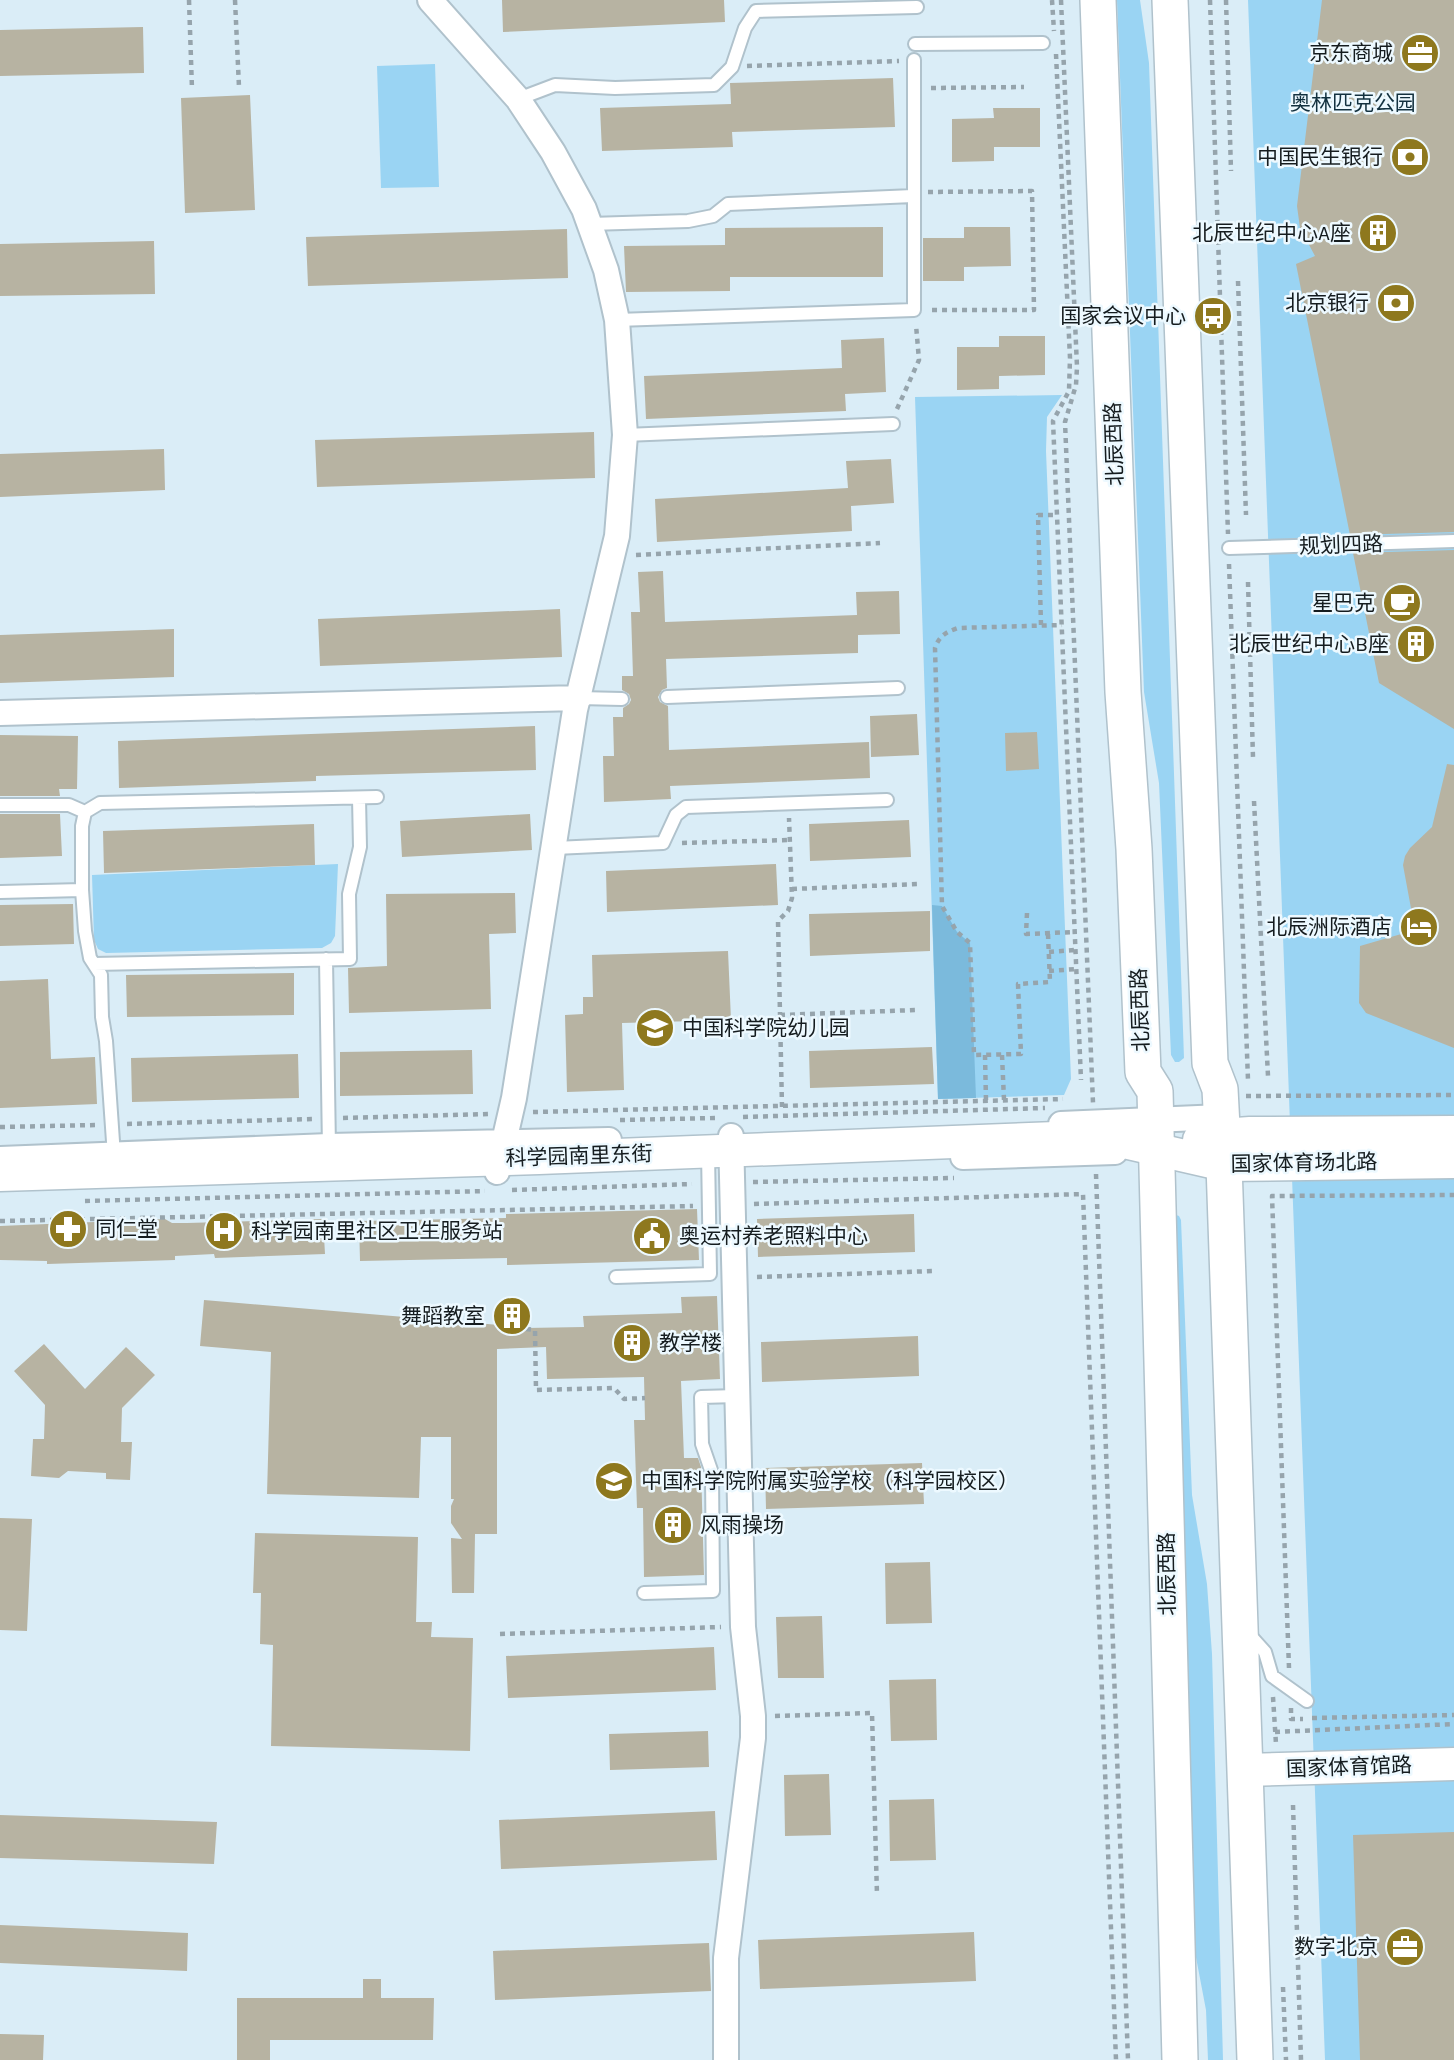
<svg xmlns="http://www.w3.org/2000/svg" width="1454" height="2060" font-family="Karla,'Noto Sans SC',sans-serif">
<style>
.green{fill:#9ad4f3}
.forest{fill:#7bbadc}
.building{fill:#b7b3a2}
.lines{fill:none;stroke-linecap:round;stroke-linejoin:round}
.service-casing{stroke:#b0c2cc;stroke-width:16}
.minor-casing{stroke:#b0c2cc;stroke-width:28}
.tertiary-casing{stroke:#b0c2cc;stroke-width:35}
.secondary-casing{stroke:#b0c2cc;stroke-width:38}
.path{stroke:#96a4ac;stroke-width:4.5;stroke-dasharray:5 5;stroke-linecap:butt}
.service{stroke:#fff;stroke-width:12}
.minor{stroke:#fff;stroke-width:24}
.tertiary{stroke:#fff;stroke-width:32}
.secondary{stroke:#fff;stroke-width:35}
.labels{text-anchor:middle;stroke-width:5;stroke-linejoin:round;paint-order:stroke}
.poi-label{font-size:21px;fill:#151c1f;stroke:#edf9ff;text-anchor:end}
.park-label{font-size:21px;fill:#13313f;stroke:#edf9ff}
.street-label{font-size:21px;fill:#151c1f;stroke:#edf9ff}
</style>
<rect width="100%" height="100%" fill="#daedf7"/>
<path class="green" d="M1117,0H1140L1149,63L1184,1058L1179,1062H1175L1171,1055L1159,783L1144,692Z
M1248,0H1454V2060H1325Z
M435,64L439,187L381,188L377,66Z
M1062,395L1047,417L1046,451L1071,1079L1064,1095L938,1099L915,397Z
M338,864L335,936L331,943L322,948L106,953L98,949L94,940L92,875Z
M1173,1214L1179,1216L1181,1220L1192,1495L1207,1584L1212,1654L1223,2060H1208L1206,2010L1191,1931Z"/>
<path class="forest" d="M932,905L942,906L957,932L970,943L976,1098L938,1099Z"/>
<path class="building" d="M502,0H724L725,22L503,32Z
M1322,0H1454V532L1350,535L1296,264L1315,256L1300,228L1297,206Z
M143,27L144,73L0,76V30Z
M893,78L895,127L732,132L733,147L602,151L600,108L731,104L730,83Z
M250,95L255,210L185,213L181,98Z
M993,108H1040V147H994V161L952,162V119L994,118Z
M883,227V277H730V291L626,292L624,246L725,245V228Z
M964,227H1010L1011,266L964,267V281H923V238H964Z
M567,229L568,278L308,286L306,237Z
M154,241L155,294L0,296V244Z
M999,336H1045V375L999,376V389L957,390V347H999Z
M884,338L886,392L845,394L846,411L646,419L644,376L842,368L841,340Z
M594,432L595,478L317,487L315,440Z
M164,449L165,490L0,497V454Z
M891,459L894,503L851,506L852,531L657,542L655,499L848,488L846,461Z
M1454,550V729L1379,683L1353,553Z
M663,571L665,622L857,615L856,592L899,591L900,634L858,635V653L666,659L667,688L662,690L658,697L660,702L668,706L669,750L869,742L870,778L670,786L671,799L604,802L603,756H614L613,717H623V708L629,704L631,700L629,694L622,690V676H633L631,612H640L638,572Z
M560,609L562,657L320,666L318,619Z
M174,629V677L0,683V635Z
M917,714L919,755L871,757L870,716Z
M535,726L536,770L316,776V781L119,788L118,741Z
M1037,732L1039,769L1006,771L1005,733Z
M0,735L78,736L77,789H59L60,796H0Z
M1447,764L1454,765V1048L1366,1013L1359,1003L1360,946L1415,930L1403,865L1405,856L1410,848L1432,827Z
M0,814H60L62,856L0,858Z
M530,814L532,850L402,857L400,821Z
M909,820L911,857L810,861L809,824Z
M314,824L315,865L104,873L103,831Z
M776,864L778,905L607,912L606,871Z
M515,893L516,933L489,934L491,1009L349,1013L348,968L387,966L386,894Z
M73,904L74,944L0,946V905Z
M930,911V951L810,956L809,914Z
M728,951L731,1020L622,1023L624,1090L567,1092L565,1015L583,1014V997H593L592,955Z
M294,973V1015L127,1017L126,975Z
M48,979L51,1059L95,1057L97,1104L0,1108V981Z
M932,1047L934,1084L810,1088L809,1051Z
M472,1050L473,1094L340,1096V1052Z
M298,1054L299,1098L132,1102L131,1058Z
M697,1209L699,1260L507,1265V1258L360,1261L359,1221L506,1218V1214Z
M914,1214L915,1252L758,1257L757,1219Z
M165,1219L172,1223H187L323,1219L325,1254L215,1258L214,1254L175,1256V1260L47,1264V1261L0,1260V1226Z
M717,1296L720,1379L681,1381L684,1458H698L701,1467L704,1575L644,1577L643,1508H637L634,1420H645L644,1377L547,1379L546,1347L497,1349V1534H475L474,1593H452L451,1538L462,1539L451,1523V1506L454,1499H451V1437H421L419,1498L267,1494L271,1352L200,1346L204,1300L499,1325V1302H525L526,1328L584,1327L583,1316L682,1313L681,1297Z
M918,1336L919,1376L762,1382L761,1342Z
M44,1344L85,1389L126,1347L155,1375L122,1408L121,1442H132L130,1480L106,1479V1473L68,1471L59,1478L31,1476L33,1439H44L45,1405L14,1371Z
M922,1463L924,1504L766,1509L765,1468Z
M0,1518L32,1519L27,1631L0,1630Z
M255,1533L418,1537L416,1622H432L431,1637L473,1638L470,1751L271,1746L273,1645L260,1644L261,1593H253Z
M930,1562L932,1623L886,1624L885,1563Z
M822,1616L824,1678H778L776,1617Z
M714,1647L716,1690L508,1698L506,1656Z
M936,1679L937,1740L891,1741L889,1680Z
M708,1731L709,1767L610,1770L609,1734Z
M829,1774L831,1835L785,1836L784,1775Z
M934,1799L936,1860L890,1861L889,1800Z
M715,1811L717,1860L501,1869L499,1820Z
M0,1815L217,1822L214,1864L0,1858Z
M1454,1832V2060H1360L1353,1835Z
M0,1925L188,1933L187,1971L0,1963Z
M974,1932L976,1981L760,1989L758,1940Z
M709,1943L711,1991L495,2000L493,1951Z
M363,1979H381V1998H434L433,2040H270V2060H237V1998H363Z
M0,2034L44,2035L43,2060H0Z"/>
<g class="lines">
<defs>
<path id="service" d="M915,44L1043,43
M518,99L555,85L615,88L714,85L732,67L745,28L756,11L917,7
M590,224L688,221L713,216L728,204L913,196
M617,320L914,310V60
M625,435L893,424
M1229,548L1454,541
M667,697L898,688
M579,698L622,699
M0,805H69L85,812
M555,848L663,843L676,815L686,807L887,800
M0,892L82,890
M326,959L329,1148
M94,964L350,959L349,894L360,847L359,798
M114,1156L106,1041L102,1017L101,975L90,958L85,931L82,890V826L85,812L100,803L377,797
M616,1277L710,1274L708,1152
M644,1593L713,1591L712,1473L702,1444L701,1397L737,1396
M1247,1632L1265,1652L1272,1676L1307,1701"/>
<path id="minor" d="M430,0L518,99L553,152L584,209L606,270L617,320L625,435L617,536L575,710L514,1098L497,1172
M0,713L579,698
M1061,1124L1221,1117
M963,1157L1115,1152
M0,1159L329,1146L609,1140
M726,2060V1958L753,1738V1716L743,1627L731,1136"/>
<path id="tertiary" d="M1199,1140L1222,1135L1250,1133L1454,1132
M0,1175L539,1158L1082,1137L1115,1140L1224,1165L1454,1162
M1245,1770L1454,1764"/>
<path id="secondary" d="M1098,0L1123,692L1134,849L1143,1072L1155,1091L1180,2060
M1170,0L1210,1063L1220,1089L1224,1165L1255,2060"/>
</defs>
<use href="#service" class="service-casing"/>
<use href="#minor" class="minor-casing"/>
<use href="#tertiary" class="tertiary-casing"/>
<use href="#secondary" class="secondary-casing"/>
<path class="path" d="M189,0L192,89
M235,0L239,87
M1052,0L1054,31
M1061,0L1077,367L1076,385L1065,422L1093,1103
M1210,0L1228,534
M1226,0L1231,171
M1056,54L1070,358L1069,391L1053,421L1081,1080
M747,66L899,61
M931,88L1024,87
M928,192L1032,191L1034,310H929
M1238,281L1246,515
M897,409L919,360L916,325
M636,555L880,543
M1229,564L1248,1080
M1248,582L1253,758
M1041,625L1038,515H1057
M1254,801L1268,1076
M682,843L790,840
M792,889L919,884
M1027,913L1026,934L1075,932
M1048,934L1050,982L1018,984L1021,1054L974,1055L970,943L957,932L942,906L935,648C939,636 946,632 958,628L1062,625
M1049,952L1075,950
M1049,971L1076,969
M780,1015L916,1010
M985,1055L986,1101
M1002,1055L1004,1100
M1246,1096L1454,1095
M782,1107L778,921L788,911L792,898L789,818
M533,1112L1063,1099
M743,1117L1045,1108
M343,1118L488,1114
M620,1120L716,1118
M127,1124L314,1119
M0,1127L97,1125
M1096,1174L1128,2060
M753,1182L954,1178
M512,1190L692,1184
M85,1201L485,1191
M754,1204L1083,1194L1116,2060
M0,1221L693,1206
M757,1277L935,1271
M526,1329L535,1330L536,1390L614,1388L624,1399L645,1398
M500,1634L721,1627
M1289,1668L1272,1196L1454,1195
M1273,1697L1276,1744
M1291,1708V1719H1303
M775,1716L872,1713L877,1895
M1312,1718L1454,1715
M1275,1732L1454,1724
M1293,1805L1301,2060
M1283,1987L1286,2060"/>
<use href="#service" class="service"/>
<use href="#minor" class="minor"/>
<use href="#tertiary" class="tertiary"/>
<use href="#secondary" class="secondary"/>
</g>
<defs>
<symbol id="office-disc" viewBox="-11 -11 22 22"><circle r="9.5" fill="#8e781e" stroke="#edf9ff"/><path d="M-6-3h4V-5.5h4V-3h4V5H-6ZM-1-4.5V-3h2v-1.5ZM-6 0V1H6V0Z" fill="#fff"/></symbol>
<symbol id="bank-disc" viewBox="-11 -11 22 22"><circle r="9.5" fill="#8e781e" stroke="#edf9ff"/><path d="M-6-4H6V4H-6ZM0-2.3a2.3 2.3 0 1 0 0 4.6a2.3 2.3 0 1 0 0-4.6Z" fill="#fff"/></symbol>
<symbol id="building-disc" viewBox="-11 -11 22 22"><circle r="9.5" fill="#8e781e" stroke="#edf9ff"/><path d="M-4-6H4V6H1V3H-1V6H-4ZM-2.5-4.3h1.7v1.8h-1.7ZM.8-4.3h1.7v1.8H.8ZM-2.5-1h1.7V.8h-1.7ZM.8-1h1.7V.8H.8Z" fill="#fff"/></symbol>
<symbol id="bus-disc" viewBox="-11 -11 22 22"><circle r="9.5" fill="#8e781e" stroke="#edf9ff"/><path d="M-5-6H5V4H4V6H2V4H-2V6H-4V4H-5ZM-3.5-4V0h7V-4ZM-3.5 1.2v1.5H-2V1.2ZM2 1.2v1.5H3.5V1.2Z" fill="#fff"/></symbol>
<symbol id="cafe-disc" viewBox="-11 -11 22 22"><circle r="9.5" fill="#8e781e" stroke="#edf9ff"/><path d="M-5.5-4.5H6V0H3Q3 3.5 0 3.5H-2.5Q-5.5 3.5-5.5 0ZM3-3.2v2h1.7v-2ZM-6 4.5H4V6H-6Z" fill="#fff"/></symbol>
<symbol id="hotel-disc" viewBox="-11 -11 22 22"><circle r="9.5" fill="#8e781e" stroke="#edf9ff"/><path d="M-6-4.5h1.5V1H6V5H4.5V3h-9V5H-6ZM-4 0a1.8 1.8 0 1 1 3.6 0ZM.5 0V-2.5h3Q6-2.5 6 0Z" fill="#fff"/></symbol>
<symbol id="school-disc" viewBox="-11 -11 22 22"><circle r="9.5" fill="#8e781e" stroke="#edf9ff"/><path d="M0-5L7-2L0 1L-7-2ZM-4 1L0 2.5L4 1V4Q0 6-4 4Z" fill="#fff"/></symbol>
<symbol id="pharmacy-disc" viewBox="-11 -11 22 22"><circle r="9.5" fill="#8e781e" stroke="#edf9ff"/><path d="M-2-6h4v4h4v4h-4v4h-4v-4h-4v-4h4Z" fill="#fff"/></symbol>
<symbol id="hospital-disc" viewBox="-11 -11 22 22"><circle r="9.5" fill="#8e781e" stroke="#edf9ff"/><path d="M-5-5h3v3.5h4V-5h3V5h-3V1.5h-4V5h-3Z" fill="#fff"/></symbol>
<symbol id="civic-disc" viewBox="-11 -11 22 22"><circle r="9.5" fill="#8e781e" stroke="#edf9ff"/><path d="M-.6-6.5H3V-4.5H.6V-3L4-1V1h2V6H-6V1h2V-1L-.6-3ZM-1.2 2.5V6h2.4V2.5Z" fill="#fff"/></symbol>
</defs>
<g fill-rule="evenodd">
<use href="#office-disc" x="1398" y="31" width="44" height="44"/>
<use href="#bank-disc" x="1388" y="135" width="44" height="44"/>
<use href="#building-disc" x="1356" y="211" width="44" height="44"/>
<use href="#bank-disc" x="1374" y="281" width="44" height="44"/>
<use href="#bus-disc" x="1191" y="294" width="44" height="44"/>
<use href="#cafe-disc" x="1380" y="581" width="44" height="44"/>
<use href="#building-disc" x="1394" y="622" width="44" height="44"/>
<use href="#hotel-disc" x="1397" y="905" width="44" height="44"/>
<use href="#school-disc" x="633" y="1006" width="44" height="44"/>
<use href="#pharmacy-disc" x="46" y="1207" width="44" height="44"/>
<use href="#hospital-disc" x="202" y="1209" width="44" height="44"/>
<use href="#civic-disc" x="630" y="1214" width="44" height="44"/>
<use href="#building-disc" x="490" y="1294" width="44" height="44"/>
<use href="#building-disc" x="610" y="1321" width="44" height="44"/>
<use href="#school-disc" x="592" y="1459" width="44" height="44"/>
<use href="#building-disc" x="651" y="1503" width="44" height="44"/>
<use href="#office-disc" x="1383" y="1925" width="44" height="44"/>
</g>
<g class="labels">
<g class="poi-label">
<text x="1393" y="60">京东商城</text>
<text x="1383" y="164">中国民生银行</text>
<text x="1351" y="240">北辰世纪中心A座</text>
<text x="1369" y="310">北京银行</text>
<text x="1186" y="323">国家会议中心</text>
<text x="1375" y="610">星巴克</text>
<text x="1389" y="651">北辰世纪中心B座</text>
<text x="1392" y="934">北辰洲际酒店</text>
<text x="682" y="1035" text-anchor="start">中国科学院幼儿园</text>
<text x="95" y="1236" text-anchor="start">同仁堂</text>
<text x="251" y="1238" text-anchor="start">科学园南里社区卫生服务站</text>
<text x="679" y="1243" text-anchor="start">奥运村养老照料中心</text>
<text x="485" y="1323">舞蹈教室</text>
<text x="659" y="1350" text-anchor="start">教学楼</text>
<text x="641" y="1488" text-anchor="start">中国科学院附属实验学校（科学园校区）</text>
<text x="700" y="1532" text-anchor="start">风雨操场</text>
<text x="1378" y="1954">数字北京</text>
</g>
<g class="park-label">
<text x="1353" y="110">奥林匹克公园</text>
</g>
<g class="street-label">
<text transform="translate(1114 444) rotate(-92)" y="7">北辰西路</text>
<text transform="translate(1341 545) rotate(-2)" y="7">规划四路</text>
<text transform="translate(1140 1010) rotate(-92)" y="7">北辰西路</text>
<text transform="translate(579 1156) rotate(-2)" y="7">科学园南里东街</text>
<text transform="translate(1304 1163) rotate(-1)" y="7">国家体育场北路</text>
<text transform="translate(1167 1574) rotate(-91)" y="7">北辰西路</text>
<text transform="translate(1349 1767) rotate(-2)" y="7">国家体育馆路</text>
</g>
</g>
</svg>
